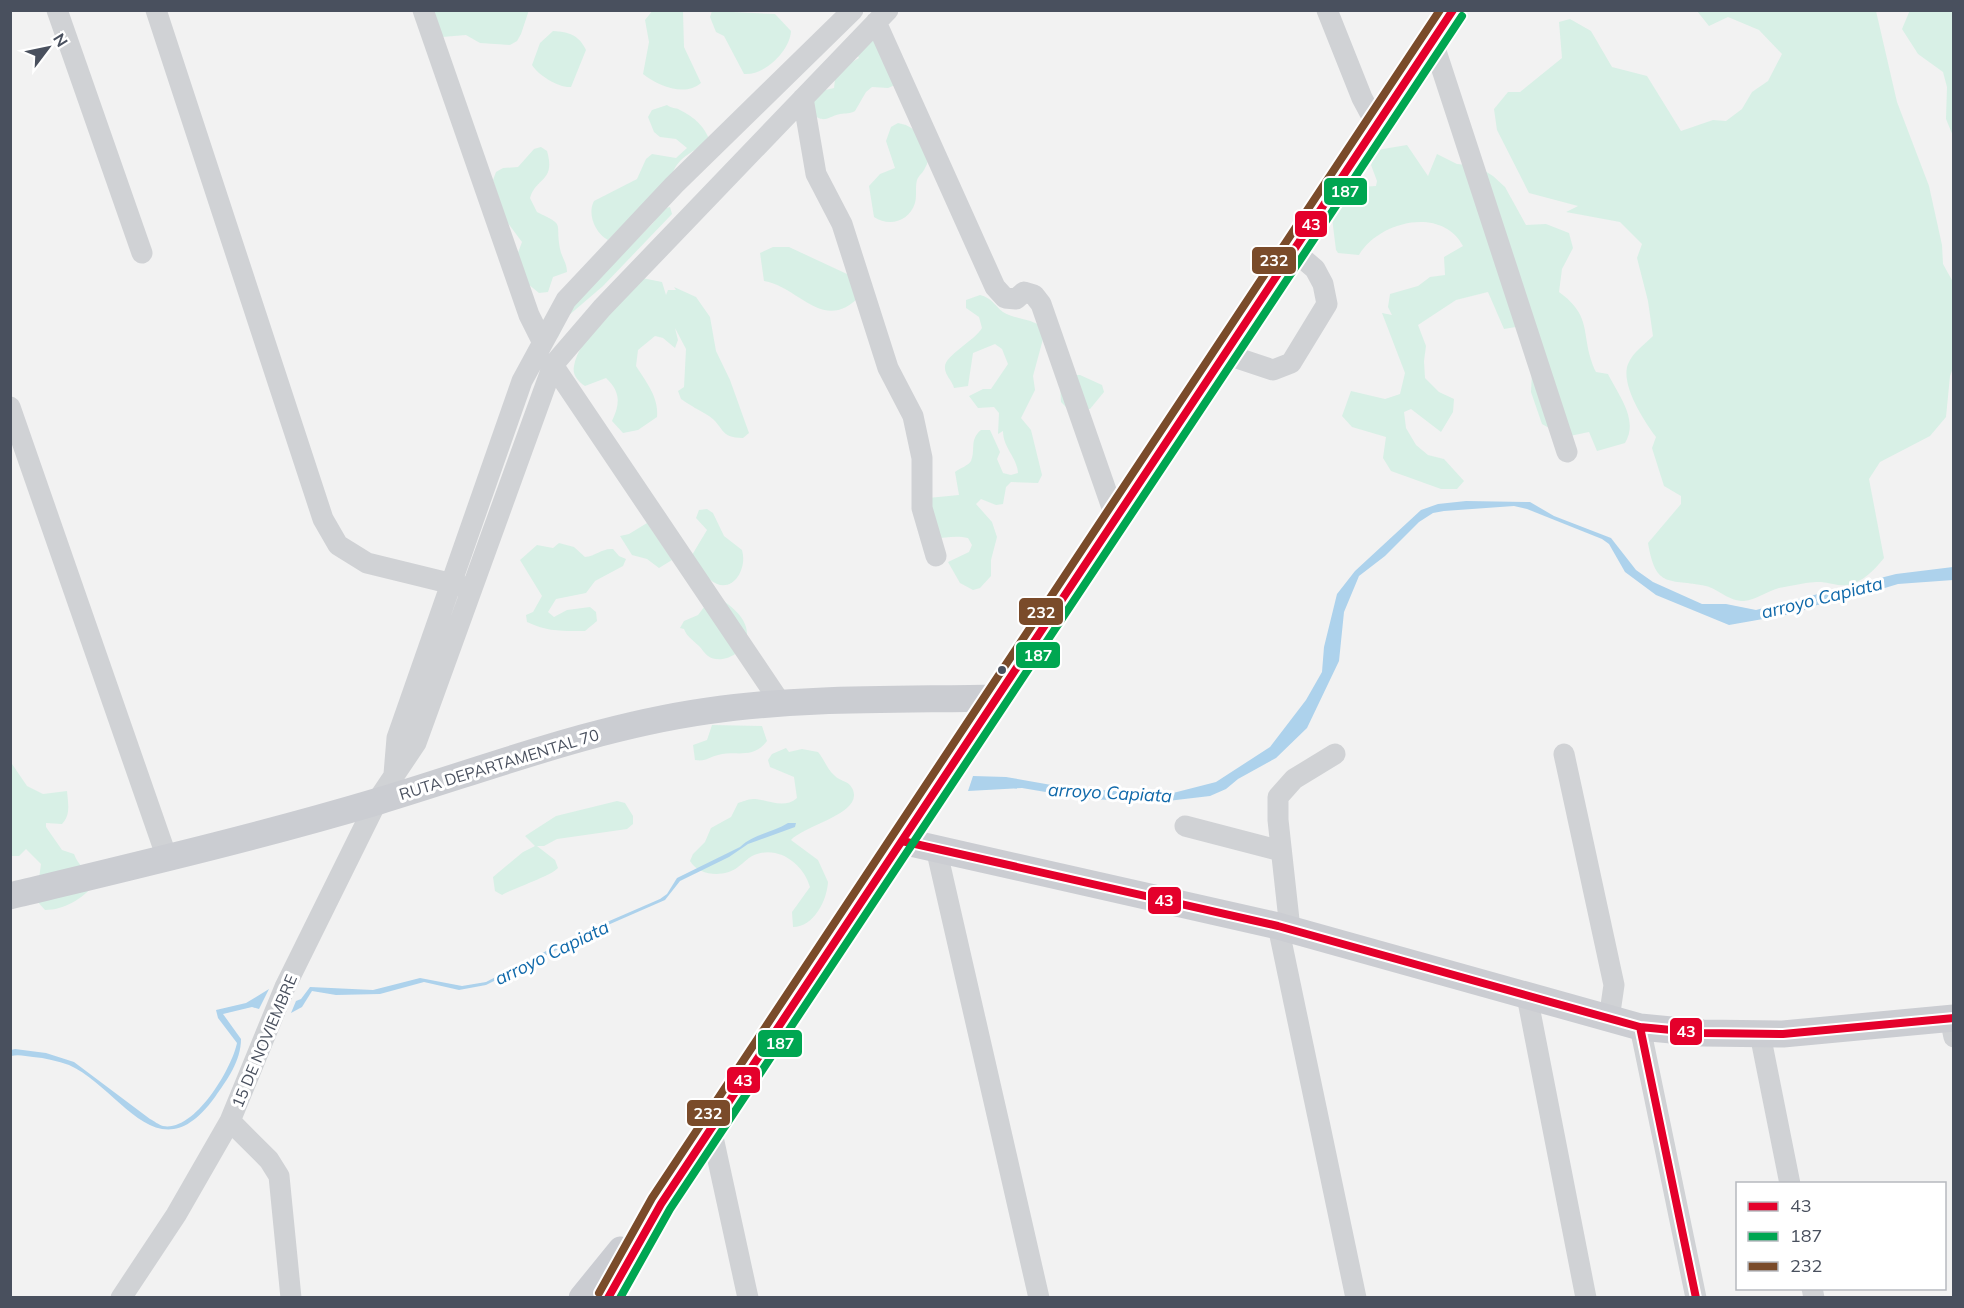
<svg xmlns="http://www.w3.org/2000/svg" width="1964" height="1308" font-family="Mulish,sans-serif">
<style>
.green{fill:#d8f0e6}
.water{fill:#add2ec}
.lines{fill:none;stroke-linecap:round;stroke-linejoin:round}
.minor{stroke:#d0d2d5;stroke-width:21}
.major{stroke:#cbcdd2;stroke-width:27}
.bus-1-casing{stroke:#fff;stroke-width:12}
.bus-2-casing{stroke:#fff;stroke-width:12}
.bus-3-casing{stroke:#fff;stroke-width:12}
.bus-1{stroke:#e4002b;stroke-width:8}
.bus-2{stroke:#00a651;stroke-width:8}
.bus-3{stroke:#7a4b2a;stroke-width:8}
.bus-dot{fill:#49505e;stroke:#fff;stroke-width:2}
.labels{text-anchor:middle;stroke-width:6;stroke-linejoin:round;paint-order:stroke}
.street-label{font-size:16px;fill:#49505e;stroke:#fff}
.water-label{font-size:18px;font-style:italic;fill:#1069aa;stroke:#fff}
.line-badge{stroke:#fff;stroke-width:2}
.badge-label{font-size:16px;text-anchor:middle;font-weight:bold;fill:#fff}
</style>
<rect width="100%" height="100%" fill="#f2f2f2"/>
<path class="green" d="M529,10L521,34L517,41L510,45L480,43L466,35L442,37L429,11Z
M653,10L683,11L684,47L701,83C685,97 658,86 643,74L649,42L645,20Z
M1910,10L1953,11V136L1946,119L1947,87L1943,72L1918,54L1902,29Z
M712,11L775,14L791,31C790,51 764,76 744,74L724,36L716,32L710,17Z
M1697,11H1876L1897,102L1929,186L1942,245L1943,264L1953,282V368L1950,376L1946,417L1930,436L1880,462L1869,479L1884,558C1873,572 1857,588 1838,585C1822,582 1823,581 1806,583C1797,585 1788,586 1779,588C1767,591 1756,600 1744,601C1728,601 1720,590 1706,586C1669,578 1656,590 1648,543L1681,504V496L1664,486L1652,448L1656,437C1644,421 1620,384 1628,364C1633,352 1644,345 1653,336L1648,301L1637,258L1642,244L1620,222L1566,212L1578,206L1529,193L1497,130L1494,109L1508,92H1520L1562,58L1559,22L1570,19L1591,31L1612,67L1647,76L1681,131L1713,120L1726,121L1742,109L1752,92L1768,81L1782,54L1759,30L1728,17L1709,26Z
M553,31C569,32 579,35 586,50L571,87C559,88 539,76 532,65L540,43Z
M875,38C875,53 884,53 889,64C892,70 893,78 895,85L888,88L872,87L866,92L855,111C850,114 846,113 840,114C827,117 825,124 812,114V93L834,88L836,71L859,58L856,52Z
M667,105C672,109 675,107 680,110C694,117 705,126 710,142C696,149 675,159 672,176L608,240C595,233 587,214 594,201L637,179L646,159L652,154L676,158L687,148L676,139L660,137L654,132L648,117L652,110Z
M898,123L906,125L927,137C929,148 931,158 925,168C923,173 919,175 917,180C915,187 917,196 915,203C909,222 889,227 874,217L869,186L880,174L895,168L886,141L891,127Z
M1407,145L1428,176L1437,154L1457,164L1477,166L1493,176L1505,187L1526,225L1546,224L1569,233L1573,248L1562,269L1559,292C1595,318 1579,336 1596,372L1608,374C1619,396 1639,420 1625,443L1597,451L1589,432L1565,437L1542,424L1531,392L1532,372L1527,325L1504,329L1488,292L1456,300L1418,325L1426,346L1424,361L1425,378L1439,392L1454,399L1453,412L1441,432L1411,409L1404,412L1406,428L1416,445L1428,455L1444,459L1464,481L1457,489H1441L1391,471L1383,458L1386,437L1352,427L1342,416L1351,391L1385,399L1400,394L1405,373L1382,313L1392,315L1388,307L1390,294L1418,286L1430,277L1445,275L1444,257L1463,246C1442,206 1379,221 1359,255L1338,253L1336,250L1331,210L1359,187L1376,186L1377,181L1371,165L1377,150Z
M541,147L547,151C556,182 536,177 530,198L537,212C566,226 555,221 560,249C562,258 567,263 567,272L553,277L548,292L539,293L528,284L516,258L522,242L507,222L493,180L496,172L503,168L518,167L534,149Z
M670,207L672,214L603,286L568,316L558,337L552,342L548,329L653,223L663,209Z
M773,247H789L847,274L861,295C824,335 800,287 764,281L760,253Z
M637,277L662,282L666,295L668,290H676L674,287L696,297L710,317L716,351L730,380L749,433L743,438C719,438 724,426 709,416C699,410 691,406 681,399L678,391L684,387L686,349L675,328L678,340L675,348L663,338L655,336L638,350L636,366C646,382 659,397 657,417L638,430L623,433L612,421C620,404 621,392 606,378L585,386C578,381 572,375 574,366C578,340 620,299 637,277Z
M980,295C992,298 994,305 1003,312C1014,319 1027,318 1039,325L1043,339L1033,376L1035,390L1021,418L1031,430L1042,475L1038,483L1011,482L1006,487L1003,504L996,505L981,499L976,504L992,522L997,537L991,560V576L980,588L973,590L960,583L948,562L969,552L972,545L968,538C951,534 940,541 922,537L914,516L928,498L959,495L955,472C960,468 968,466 971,461C976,449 969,440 981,430H990L1000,452L997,459L1003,473L1011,475L1018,473C1017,457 1003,448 1003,431L998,434L999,413L994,407L978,408L969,396L983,389H991L1008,364L1002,349L995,344L973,353L968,386L954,388C952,380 944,375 945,366C946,355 974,341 982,328L979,317L966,308V300Z
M1072,375H1080L1102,385L1104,392L1090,409L1067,408L1061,402L1060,383Z
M707,509L713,513L724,536L742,550C748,570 731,598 709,579C702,573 697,562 692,555L707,530L696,518L699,510Z
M647,523L672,560L659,568L647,559L632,555L620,536L629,534Z
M559,543L574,547L585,557C596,556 602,548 613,549L619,556L626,559L623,566L595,581L586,593L556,599L548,612L554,617L567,610L590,607L596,612L597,621L585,631C563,631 548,632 527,622L526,615L533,612L542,596L520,560L537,545L553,548Z
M722,600C777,636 727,670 708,656C705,654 702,649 699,646C693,640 687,637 684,629L680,628L684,621L698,615L708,602Z
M712,725L762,726L767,741C753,760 737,750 718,755C709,757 706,762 695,760L693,745L707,740Z
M786,748L789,752L802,749L818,752C824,759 827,769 834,775C840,782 848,780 852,788C866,813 804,825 791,840L818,860L828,882C827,900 814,927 793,927L792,912L810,887C804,865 780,846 757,854C749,856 745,862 738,867C724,878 699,876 690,861L693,854L705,842L711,828L731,817L738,803C742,802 748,799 753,799C768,799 783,810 797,798L794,777L770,767L768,760L772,754Z
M10,761L27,786L43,794L67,791C68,803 71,815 62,824L46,823V827L62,850L74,854C78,866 89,871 94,885C82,899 64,910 45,910L36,900L41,864L26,849L19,856H11Z
M617,801L625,803L633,816V824L627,829L557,839L544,846H537L555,860L558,868C551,876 514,888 502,895L495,891L493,877L523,852L535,846L525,836L556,816Z"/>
<path class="water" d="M1466,501L1530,502L1554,516L1611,538L1636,570L1653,582L1702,604H1726L1756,610L1896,574L1953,567V580L1898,584L1842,601L1817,605L1797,613L1729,625L1656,595L1625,572L1609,544L1602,539L1527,509L1514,506L1444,511L1433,513L1419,522L1385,556L1359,576L1344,612L1339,661L1307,728L1276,758L1238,779L1226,789L1210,796L1159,802L1087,799L1022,788L968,791L973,776L1006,777L1074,789L1173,793L1216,782L1270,747L1306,700L1322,672L1324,647L1337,594L1355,571L1421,510L1438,504Z
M788,823H796L795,827L748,844L729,857L680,881L665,900L601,928L486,985L459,990L424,982L380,994L336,995L312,991L302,1007L291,1013L296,1001L301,999L310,987L373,990L420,978L462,986L486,982L577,935L660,899L667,894L677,878L740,847C753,834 772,833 788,823Z
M269,989L259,1009L252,1007L223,1014L241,1039C241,1061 227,1080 215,1097C158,1176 122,1089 69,1065C58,1061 45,1058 33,1057C26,1056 18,1054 11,1056V1050L15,1049L46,1053L74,1062L150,1119C154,1121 159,1125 163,1126C195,1132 232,1068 237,1043L218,1018L216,1010L246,1003Z"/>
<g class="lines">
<path class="minor" d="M57,10L142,253
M156,10L323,519L338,545L367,563L465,587
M423,10L529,315L542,341
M1327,10L1362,98L1377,126
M876,22L995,287L1005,298L1016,299L1024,292L1034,295L1041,304L1116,519
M1433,42L1567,452
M803,98L816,174L842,224L888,368L913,416L922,458V508L936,556
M1225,354L1273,370L1291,363L1327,304L1323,284L1315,269L1294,251
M553,365L780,702
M10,407L167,858
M1564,754L1614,985L1609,1019
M394,774L397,738L522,381L566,300L674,185L853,10
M1185,826L1281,851
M936,848L1039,1298
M1278,926L1356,1298
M1290,929L1278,820V797L1294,779L1335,754
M1527,996L1586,1298
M1950,1018L1954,1037
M1640,1027L1696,1298
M1760,1034L1790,1184
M230,1121L269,1160L279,1176L291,1298
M711,1128L748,1298
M1812,1288L1814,1298
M121,1298L176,1215L230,1121L285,987L377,801L416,743L553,365L602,308L888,10"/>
<path class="major" d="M902,841L1278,926L1640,1027L1703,1033L1783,1034L1954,1018
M10,896C134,866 258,837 379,801C488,768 595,727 707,711C803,697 900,700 997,698
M582,1298L621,1250
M608,1298L661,1204L1453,10"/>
<defs>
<path id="bus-1" d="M902,841L1278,926L1640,1027L1703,1033L1783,1034L1954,1018
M1640,1027L1696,1298
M608,1298L661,1204L1453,10"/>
<path id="bus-2" d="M620,1298L670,1209L1462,16"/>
<path id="bus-3" d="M599,1293L652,1198L1440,10"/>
</defs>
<use href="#bus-1" class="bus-1-casing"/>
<use href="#bus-2" class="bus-2-casing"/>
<use href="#bus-3" class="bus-3-casing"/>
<use href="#bus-1" class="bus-1"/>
<use href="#bus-2" class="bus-2"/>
<use href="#bus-3" class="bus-3"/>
</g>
<circle class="bus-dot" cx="1002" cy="670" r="5"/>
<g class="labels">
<g class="street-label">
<text transform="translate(499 764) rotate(-17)" y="6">RUTA DEPARTAMENTAL 70</text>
<text transform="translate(264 1041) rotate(-67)" y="6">15 DE NOVIEMBRE</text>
</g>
<g class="water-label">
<text transform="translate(1822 598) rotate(-14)" y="6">arroyo Capiata</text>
<text transform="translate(1110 793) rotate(3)" y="6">arroyo Capiata</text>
<text transform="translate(552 953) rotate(-26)" y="6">arroyo Capiata</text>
</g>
</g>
<g class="line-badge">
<rect x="1323" y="177" width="45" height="29" rx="6" fill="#00a651"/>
<rect x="1294" y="210" width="34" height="28" rx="6" fill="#e4002b"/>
<rect x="1251" y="246" width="46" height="29" rx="6" fill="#7a4b2a"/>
<rect x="1018" y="597" width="46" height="29" rx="6" fill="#7a4b2a"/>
<rect x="1015" y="641" width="46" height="28" rx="6" fill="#00a651"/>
<rect x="1147" y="886" width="35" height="29" rx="6" fill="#e4002b"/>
<rect x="1669" y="1017" width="34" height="29" rx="6" fill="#e4002b"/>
<rect x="757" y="1029" width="46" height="29" rx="6" fill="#00a651"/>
<rect x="726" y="1066" width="35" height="28" rx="6" fill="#e4002b"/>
<rect x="686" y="1099" width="45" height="28" rx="6" fill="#7a4b2a"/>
</g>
<g class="badge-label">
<text x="1345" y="197">187</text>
<text x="1311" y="230">43</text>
<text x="1274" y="266">232</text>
<text x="1041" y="618">232</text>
<text x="1038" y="661">187</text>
<text x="1164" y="906">43</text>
<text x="1686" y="1037">43</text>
<text x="780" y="1049">187</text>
<text x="743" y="1086">43</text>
<text x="708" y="1119">232</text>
</g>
<rect width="1964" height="1308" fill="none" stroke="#49505e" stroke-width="24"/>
<rect x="1736" y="1182" width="210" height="108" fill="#ffffff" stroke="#b6b9bf" stroke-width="1.5"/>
<rect x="1748" y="1202" width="30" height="9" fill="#e4002b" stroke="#b6b9bf" stroke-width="1.5"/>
<text x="1790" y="1212" font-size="18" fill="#49505e">43</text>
<rect x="1748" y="1232" width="30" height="9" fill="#00a651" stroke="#b6b9bf" stroke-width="1.5"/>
<text x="1790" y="1242" font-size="18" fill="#49505e">187</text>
<rect x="1748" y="1262" width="30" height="9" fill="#7a4b2a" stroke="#b6b9bf" stroke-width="1.5"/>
<text x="1790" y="1272" font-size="18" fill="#49505e">232</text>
<g transform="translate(48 48) rotate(58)" stroke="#ffffff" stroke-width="4.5" paint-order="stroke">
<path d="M0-4.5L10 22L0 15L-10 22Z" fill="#49505e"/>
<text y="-9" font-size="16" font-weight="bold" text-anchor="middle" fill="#49505e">N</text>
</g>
</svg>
